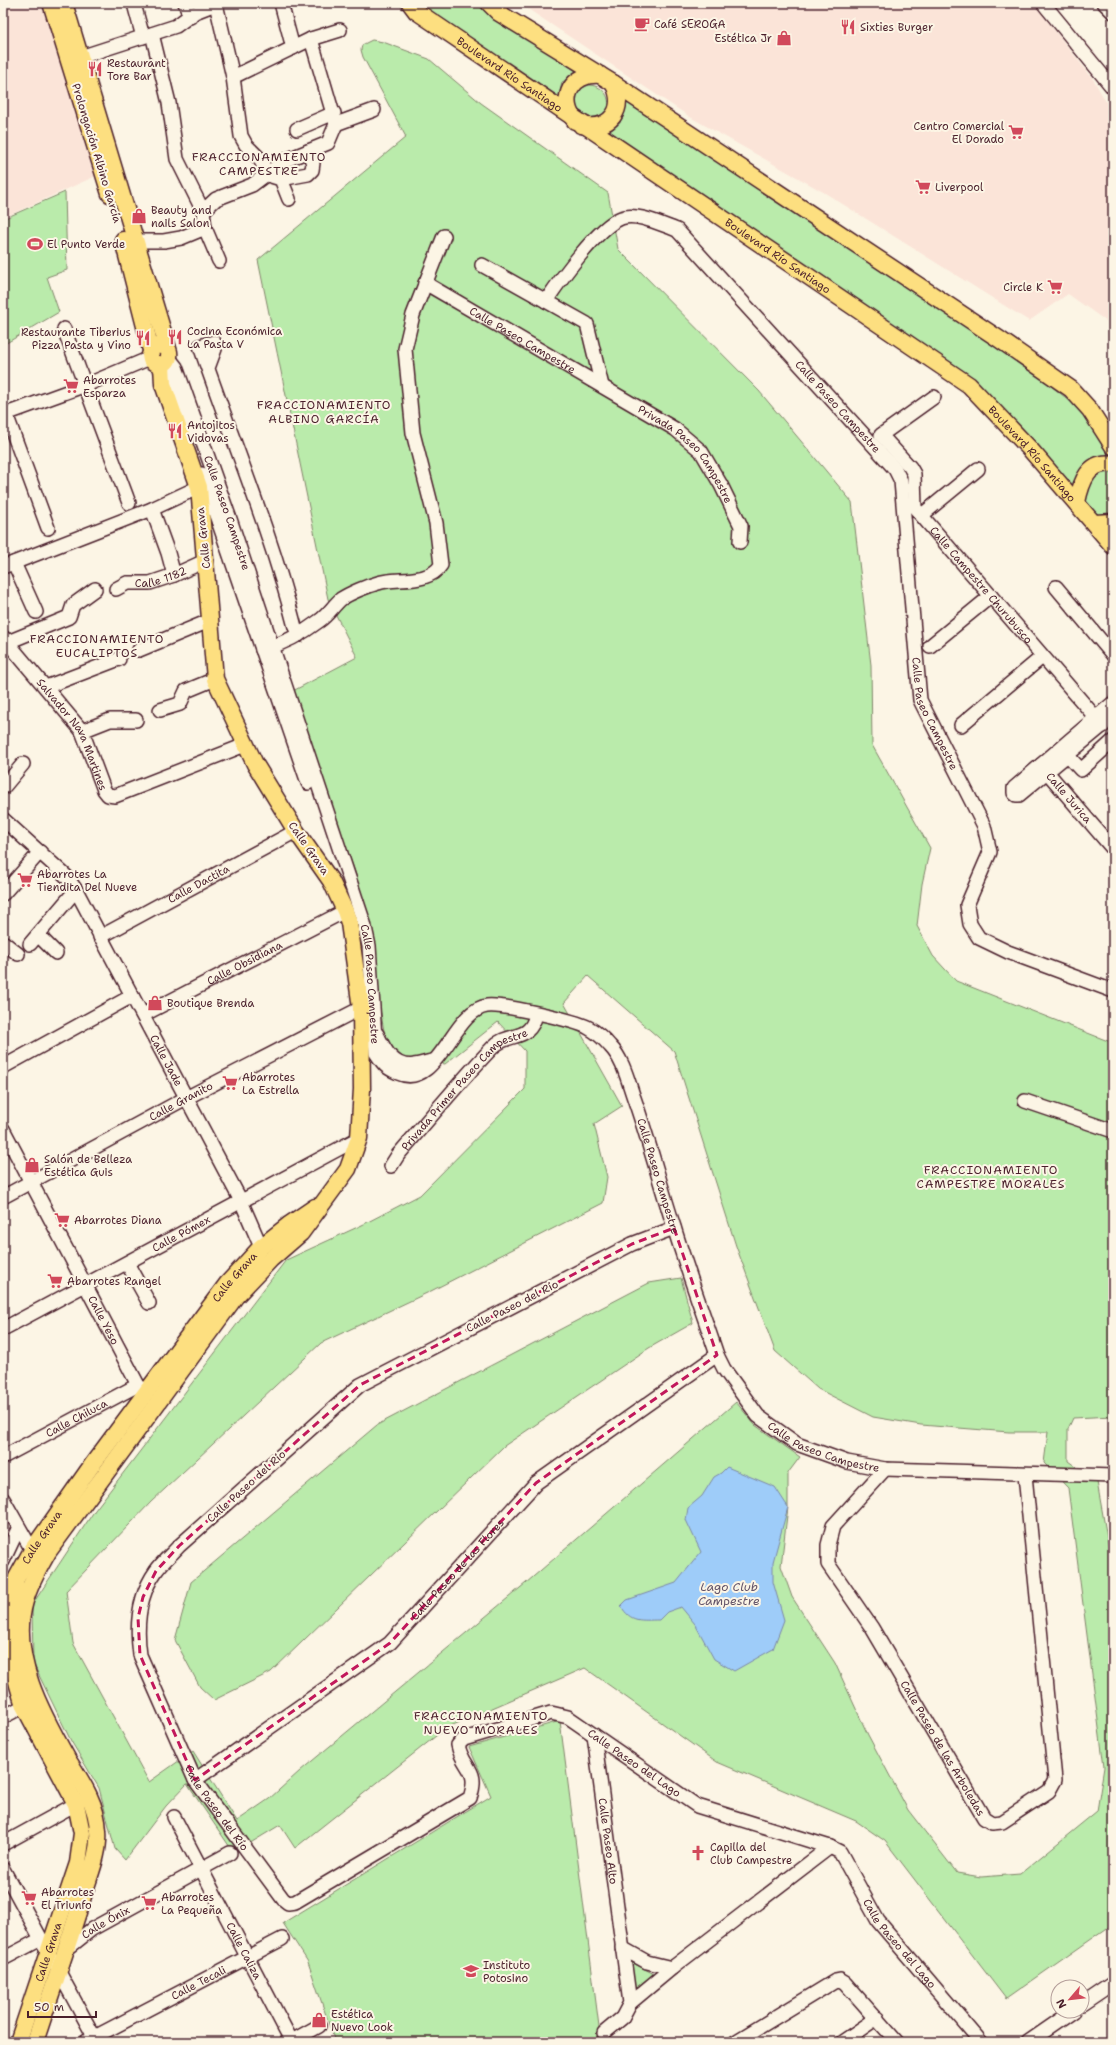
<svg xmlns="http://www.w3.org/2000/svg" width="1116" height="2045" font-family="'Shantell Sans',sans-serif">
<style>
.built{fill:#fbe4d8}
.green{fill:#baebab;stroke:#82856b;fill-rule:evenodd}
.water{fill:#9eccf9;stroke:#7c87a7}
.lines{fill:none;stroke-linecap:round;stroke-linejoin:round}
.minor-casing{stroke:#4a1f2b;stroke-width:16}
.major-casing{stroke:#4a1f2b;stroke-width:19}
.minor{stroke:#fcf5e5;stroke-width:13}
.major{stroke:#fddf80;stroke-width:16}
.marked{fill:none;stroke:#c2185b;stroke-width:3;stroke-dasharray:8 5;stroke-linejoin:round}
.labels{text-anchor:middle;stroke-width:4;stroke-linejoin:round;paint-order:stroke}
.poi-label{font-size:11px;fill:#4a1f2b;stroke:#fcf5e5;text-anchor:start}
.street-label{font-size:11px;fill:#4a1f2b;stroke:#fcf5e5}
.neighbourhood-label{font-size:12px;letter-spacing:1px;fill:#4a1f2b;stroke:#fcf5e5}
.water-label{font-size:12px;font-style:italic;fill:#635369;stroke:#fcf5e5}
</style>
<rect width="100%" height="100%" fill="#fcf5e5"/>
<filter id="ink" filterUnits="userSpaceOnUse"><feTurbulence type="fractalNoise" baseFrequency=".025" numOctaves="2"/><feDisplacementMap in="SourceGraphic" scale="8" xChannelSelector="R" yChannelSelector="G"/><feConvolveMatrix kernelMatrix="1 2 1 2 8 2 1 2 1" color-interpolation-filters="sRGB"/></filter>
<g filter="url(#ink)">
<path class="built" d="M3,3H44L98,175L3,218Z
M519,3H1033L1093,79L1113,114V326L1068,294L1029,321L825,193L690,117Z"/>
<path class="green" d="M418,3H475L580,74L562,82L558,102Z
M372,40L383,42L429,59L481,103L608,193L618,249L759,391L852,502L871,665L872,745L930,848L922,884L917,926L933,956L956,981L1113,1043V1416L1073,1418L1068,1429V1461L1097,1482L1111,1560L1113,1562V1924L1006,1999L885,1841L856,1821L717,1762L585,1668L446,1728L295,1848L280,1825L234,1853L187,1784L166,1806L125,1860L115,1849L99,1788L71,1741L33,1663L32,1605L95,1510L286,1260L362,1225L420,1195L525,1089V1051L498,1022L445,1064L404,1058L386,1042L356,875L291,692L357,657L328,599L258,260L406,137L363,57L361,50L362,45ZM588,976L674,1051L736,1246L775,1351L818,1389L873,1417L921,1425L1009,1432H1048L1044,1463L1068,1488L1104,1767L1097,1811L1020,1874L981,1877L957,1873L908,1810L868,1735L835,1663L792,1597L781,1566L788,1507V1473L800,1457L755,1425L736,1402L526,1583L300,1771L269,1799L237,1821L193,1751L149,1782L73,1643L66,1591L151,1502L321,1343L429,1292L603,1203L607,1177L594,1124L622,1106L564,1003Z
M589,85C606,86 613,101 606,116L582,121L573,100L578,90Z
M626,102L1014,357L1079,408L1112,459L1072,489L974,383L608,133L620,123Z
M65,192L67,270L47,277L59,312L3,345V219Z
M1106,472H1113V515C1109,515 1104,516 1100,515C1077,508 1084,477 1106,472Z
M681,1278L693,1323L649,1348L504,1446L271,1672L214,1700L200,1687L175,1640L191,1582L377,1425L649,1283Z
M560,1721L601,2042H335L308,1962L283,1923L491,1796L469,1747Z
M627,1960L658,1976L635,1995Z"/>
<path class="water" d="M727,1467L775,1487L788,1507L773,1562V1582L784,1620L773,1649L734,1671L714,1659L695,1624L681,1607L667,1612L659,1620C641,1620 631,1623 621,1606L627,1600L676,1583L701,1552L686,1520L688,1508L702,1496L714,1477L721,1473Z"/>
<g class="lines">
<defs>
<g id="minor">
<path d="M185,3L190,17"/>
<path d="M281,3L293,48"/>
<path d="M1043,3L1113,88"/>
<path d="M1104,3L1113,12"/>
<path d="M134,4L143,37"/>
<path d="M216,4L233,77L241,136L246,145L260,159L268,175L281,179L289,199"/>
<path d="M152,34L169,103L177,159L203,211L205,228L219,261"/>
<path d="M71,60L176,26L195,12L218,3"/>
<path d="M233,77L311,39L340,30"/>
<path d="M336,124L374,110"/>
<path d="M297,129L334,113"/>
<path d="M281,179L308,174L312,170L313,163L308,151"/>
<path d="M203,211L216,199L252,185L284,161L328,143L336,124L311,39"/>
<path d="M127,241H164L181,238L205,228"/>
<path d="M482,265L587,324L602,386"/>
<path id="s1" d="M425,283L675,429L701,451L721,485L741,526L740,542"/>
<path id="s2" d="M546,301C560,280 598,227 621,218C637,212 662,225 677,230L895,469L901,481L920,700L984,826L990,852L967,905L970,924L979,938L1008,952L1113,991"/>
<path d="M64,329L129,503"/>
<path id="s3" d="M169,358L176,367L230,519L364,923L369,946L376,1053C384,1065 385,1067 398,1073C438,1091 453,1010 487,1006C502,1004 575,1020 589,1028C596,1032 605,1040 610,1046C623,1059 628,1081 634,1098C649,1141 660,1184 674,1227C687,1270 703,1313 717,1355L724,1369L758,1416L797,1444L847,1462L885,1469L1113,1476"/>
<path d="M165,364L188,433"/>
<path d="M208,368L215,349L214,342L200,346C232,440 271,532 295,627L299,635"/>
<path id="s4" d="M934,397L881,435L910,467L914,474L915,508L1103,726"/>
<path d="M6,414L48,528"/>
<path d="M3,415L86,385L150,358"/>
<path d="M202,474L308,783"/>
<path d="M152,509L168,553L174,575"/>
<path d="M922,515L978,469"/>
<path d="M14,563L36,612"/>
<path d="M3,567L152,509L199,487"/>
<path d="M1056,587L1113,655"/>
<path id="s5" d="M116,589L127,583H150L174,575L205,561"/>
<path id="s6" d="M3,637L82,731L104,790L108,795L115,796L245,745"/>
<path d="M8,642L69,617L73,605L95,589"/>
<path d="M930,646L991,596"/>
<path d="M139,650L209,621"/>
<path d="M262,650C283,644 302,634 319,621C328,615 333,606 341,599C350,593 367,586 378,583C397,577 428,585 441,565L436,523L413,433L405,349L413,315L444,236"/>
<path d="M46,687L119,659"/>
<path d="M1113,703L1014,788V793L1016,795H1019L1113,717"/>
<path d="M160,710L180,704L186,691L215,679"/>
<path d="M961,725L1042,657"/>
<path d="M82,731L110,720H136"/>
<path d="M1067,755L1081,770L1113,741"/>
<path id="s7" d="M1041,765L1113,849"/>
<path d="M3,788L23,764"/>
<path id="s8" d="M3,819L66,876L76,890L241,1201L261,1247"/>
<path d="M3,894L40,852"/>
<path d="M38,935L56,953"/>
<path id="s9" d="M100,937L296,831"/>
<path d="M3,942L18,954"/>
<path d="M30,944L76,890"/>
<path id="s10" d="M143,1015L345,911"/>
<path d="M377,1034C384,1049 394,1069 414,1065C421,1064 426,1062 433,1061"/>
<path d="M3,1067L132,996"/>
<path d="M1025,1101L1113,1131"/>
<path id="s11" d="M3,1129L138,1385"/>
<path id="s12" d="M391,1166L398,1155C429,1119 460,1081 493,1047C509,1031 530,1043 536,1014"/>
<path id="s13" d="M3,1197L186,1098L361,1008"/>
<path id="s14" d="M674,1228L632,1244L360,1385L179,1546C172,1554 162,1562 156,1571C138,1596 136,1626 140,1655L195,1780L283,1899L288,1903L295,1902L470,1798C480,1768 463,1770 458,1745L464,1739L551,1713L568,1717L697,1806L830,1847L840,1852L878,1921L981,2042"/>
<path d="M127,1263L149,1303"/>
<path id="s15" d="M3,1329L359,1138"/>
<path id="s16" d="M3,1457L138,1385L142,1390"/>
<path id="s17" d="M885,1469L833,1526L828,1545V1564L872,1628L984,1818L992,1823L1002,1822L1049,1791L1055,1780L1025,1475"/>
<path d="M3,1499L32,1550"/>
<path d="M3,1561L18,1529"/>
<path d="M3,1717L24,1706"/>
<path id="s18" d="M594,1735L630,2003L622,2018L604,2033"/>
<path id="s19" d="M195,1780L390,1643L536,1483L717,1355"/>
<path id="s20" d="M174,1817L292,2042"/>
<path d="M3,1844L76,1804"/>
<path d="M3,1869L97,2042"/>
<path d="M622,1948L647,1962L672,1968"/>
<path id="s21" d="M67,1949L92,1929L230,1853"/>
<path d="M3,1959L41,1939"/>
<path d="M630,2003L672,1968L830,1847"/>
<path d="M1082,2004L1113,1983"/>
<path id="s22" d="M85,2042L282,1939"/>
<path d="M290,2042L319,2026"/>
<path d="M735,2042L835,1981L840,1980L845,1983L897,2042"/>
<path d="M842,2042L877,2018"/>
<path d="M1028,2042L1073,2011"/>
</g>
<g id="major">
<path d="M51,3L110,194"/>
<path d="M64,3L169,352C170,359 167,364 159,365L151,360L150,355L153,347L162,345L168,349"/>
<path id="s23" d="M410,3L416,11L969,385L1029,448L1113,546"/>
<path d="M489,3L499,13L613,83L999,339L1071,389L1090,410L1113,446"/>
<path d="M575,121C558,98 572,73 600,75"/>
<path d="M581,125C610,132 627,108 613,83"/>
<path d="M123,240L151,350"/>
<path d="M1077,502C1081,483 1088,460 1113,464"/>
<path d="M1094,523L1113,522"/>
<path id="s24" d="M18,2042L78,1863L82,1833L76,1804L24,1706L7,1647L8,1617L16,1579L32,1550L92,1465L227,1284L261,1247L290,1224L315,1207"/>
<path d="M35,2042C51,1992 69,1943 84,1893C90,1874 100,1851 98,1831C97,1804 82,1782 68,1760C42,1714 9,1655 25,1601C30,1583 39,1568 48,1552L236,1296L271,1259L301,1233L348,1169L359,1138L362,1089L361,1008L349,923L345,911L331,881L296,831L255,764L215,679L199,487L163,384L162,365"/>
</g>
</defs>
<use href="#minor" class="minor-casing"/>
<use href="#major" class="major-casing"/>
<use href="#minor" class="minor"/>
<use href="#major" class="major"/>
</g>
</g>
<path class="marked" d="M674,1228L717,1355L536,1483L390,1643L195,1780L140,1655L138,1618L143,1597L156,1571L179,1546L360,1385L632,1244Z"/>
<defs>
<symbol id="cafe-bare" viewBox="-9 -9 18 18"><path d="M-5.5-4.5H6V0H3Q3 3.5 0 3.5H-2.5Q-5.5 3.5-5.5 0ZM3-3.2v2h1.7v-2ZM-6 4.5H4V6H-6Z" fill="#d1495b" stroke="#fcf5e5" stroke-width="2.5" paint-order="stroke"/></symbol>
<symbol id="restaurant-bare" viewBox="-9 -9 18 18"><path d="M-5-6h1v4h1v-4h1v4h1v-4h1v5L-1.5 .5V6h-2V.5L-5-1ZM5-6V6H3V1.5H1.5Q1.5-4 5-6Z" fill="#d1495b" stroke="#fcf5e5" stroke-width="2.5" paint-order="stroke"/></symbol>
<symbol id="shop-bare" viewBox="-9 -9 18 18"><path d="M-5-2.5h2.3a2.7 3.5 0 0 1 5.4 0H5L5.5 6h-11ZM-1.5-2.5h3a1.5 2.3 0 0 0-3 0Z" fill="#d1495b" stroke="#fcf5e5" stroke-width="2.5" paint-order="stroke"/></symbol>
<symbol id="supermarket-bare" viewBox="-9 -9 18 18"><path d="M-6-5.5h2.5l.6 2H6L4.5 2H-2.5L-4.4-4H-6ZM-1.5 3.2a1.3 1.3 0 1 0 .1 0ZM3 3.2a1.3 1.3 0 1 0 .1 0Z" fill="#d1495b" stroke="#fcf5e5" stroke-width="2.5" paint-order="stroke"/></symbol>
<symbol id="stadium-bare" viewBox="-9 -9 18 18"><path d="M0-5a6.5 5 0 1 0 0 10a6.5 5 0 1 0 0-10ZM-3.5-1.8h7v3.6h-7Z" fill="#d1495b" stroke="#fcf5e5" stroke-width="2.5" paint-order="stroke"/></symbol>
<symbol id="church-bare" viewBox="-9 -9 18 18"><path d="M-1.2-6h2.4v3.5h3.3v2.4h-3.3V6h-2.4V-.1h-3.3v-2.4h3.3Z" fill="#d1495b" stroke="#fcf5e5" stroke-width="2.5" paint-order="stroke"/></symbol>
<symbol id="university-bare" viewBox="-9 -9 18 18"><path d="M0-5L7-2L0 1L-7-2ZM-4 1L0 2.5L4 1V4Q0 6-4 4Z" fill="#d1495b" stroke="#fcf5e5" stroke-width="2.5" paint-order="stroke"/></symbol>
</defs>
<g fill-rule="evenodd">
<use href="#cafe-bare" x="631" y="13" width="22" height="22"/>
<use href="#restaurant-bare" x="837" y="16" width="22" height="22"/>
<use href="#shop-bare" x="773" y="27" width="22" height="22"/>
<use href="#restaurant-bare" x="84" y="58" width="22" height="22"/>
<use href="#supermarket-bare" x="1005" y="121" width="22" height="22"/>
<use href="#supermarket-bare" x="912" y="176" width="22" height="22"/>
<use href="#shop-bare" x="128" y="205" width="22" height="22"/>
<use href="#stadium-bare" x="24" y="233" width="22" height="22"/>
<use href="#supermarket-bare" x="1044" y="276" width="22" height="22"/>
<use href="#restaurant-bare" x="164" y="326" width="22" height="22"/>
<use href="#restaurant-bare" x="132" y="327" width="22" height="22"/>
<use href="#supermarket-bare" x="60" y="375" width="22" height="22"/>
<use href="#restaurant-bare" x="164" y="420" width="22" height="22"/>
<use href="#supermarket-bare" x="14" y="869" width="22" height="22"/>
<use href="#shop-bare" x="144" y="992" width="22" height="22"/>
<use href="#supermarket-bare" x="219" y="1072" width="22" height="22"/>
<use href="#shop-bare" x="21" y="1154" width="22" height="22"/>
<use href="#supermarket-bare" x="51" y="1209" width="22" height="22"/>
<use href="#supermarket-bare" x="44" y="1270" width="22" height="22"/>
<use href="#church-bare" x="687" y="1842" width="22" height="22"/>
<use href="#supermarket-bare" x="18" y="1887" width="22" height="22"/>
<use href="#supermarket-bare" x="138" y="1892" width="22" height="22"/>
<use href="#university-bare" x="460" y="1960" width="22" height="22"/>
<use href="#shop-bare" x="308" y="2009" width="22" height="22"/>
</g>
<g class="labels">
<g class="poi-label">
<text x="654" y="28">Café SEROGA</text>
<text x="860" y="31">Sixties Burger</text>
<text x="772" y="42" text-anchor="end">Estética Jr</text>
<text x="107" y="67">Restaurant<tspan x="107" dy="13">Tore Bar</tspan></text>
<text x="1004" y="130" text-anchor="end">Centro Comercial<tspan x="1004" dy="13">El Dorado</tspan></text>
<text x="935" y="191">Liverpool</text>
<text x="151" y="214">Beauty and<tspan x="151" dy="13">nails Salon</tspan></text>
<text x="47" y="248">El Punto Verde</text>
<text x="1043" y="291" text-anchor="end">Circle K</text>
<text x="187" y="335">Cocina Económica<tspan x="187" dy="13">La Pasta V</tspan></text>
<text x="131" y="336" text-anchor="end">Restaurante Tiberius<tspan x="131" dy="13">Pizza Pasta y Vino</tspan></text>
<text x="83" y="384">Abarrotes<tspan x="83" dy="13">Esparza</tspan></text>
<text x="187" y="429">Antojitos<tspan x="187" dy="13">Vidovas</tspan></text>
<text x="37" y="878">Abarrotes La<tspan x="37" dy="13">Tiendita Del Nueve</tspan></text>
<text x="167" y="1007">Boutique Brenda</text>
<text x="242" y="1081">Abarrotes<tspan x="242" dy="13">La Estrella</tspan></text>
<text x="44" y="1163">Salón de Belleza<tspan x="44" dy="13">Estética Guis</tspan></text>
<text x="74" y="1224">Abarrotes Diana</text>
<text x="67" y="1285">Abarrotes Rangel</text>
<text x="710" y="1851">Capilla del<tspan x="710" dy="13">Club Campestre</tspan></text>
<text x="41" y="1896">Abarrotes<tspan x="41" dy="13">El Triunfo</tspan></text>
<text x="161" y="1901">Abarrotes<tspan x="161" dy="13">La Pequeña</tspan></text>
<text x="483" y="1969">Instituto<tspan x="483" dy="13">Potosino</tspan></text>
<text x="331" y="2018">Estética<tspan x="331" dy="13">Nuevo Look</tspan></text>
</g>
<g class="street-label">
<text dy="4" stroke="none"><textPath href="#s23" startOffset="123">Boulevard Río Santiago</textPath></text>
<text transform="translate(97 153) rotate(73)" y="4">Prolongación Albino García</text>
<text dy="4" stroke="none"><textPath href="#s23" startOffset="447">Boulevard Río Santiago</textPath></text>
<text dy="4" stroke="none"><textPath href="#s1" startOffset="113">Calle Paseo Campestre</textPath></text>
<text dy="4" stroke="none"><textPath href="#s2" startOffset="410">Calle Paseo Campestre</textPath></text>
<text dy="4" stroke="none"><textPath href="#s23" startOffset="771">Boulevard Río Santiago</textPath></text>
<text dy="4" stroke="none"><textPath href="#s1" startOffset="315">Privada Paseo Campestre</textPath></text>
<text dy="4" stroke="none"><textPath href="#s3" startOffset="166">Calle Paseo Campestre</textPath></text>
<text transform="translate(203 538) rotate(-96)" y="4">Calle Grava</text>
<text dy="4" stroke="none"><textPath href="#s5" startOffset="47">Calle 1182</textPath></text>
<text dy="4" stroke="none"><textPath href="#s4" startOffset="252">Calle Campestre Churubusco</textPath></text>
<text dy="4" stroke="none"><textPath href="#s2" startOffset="745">Calle Paseo Campestre</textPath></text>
<text dy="4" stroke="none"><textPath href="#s6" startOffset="121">Salvador Nava Martines</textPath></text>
<text dy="4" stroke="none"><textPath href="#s7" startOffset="43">Calle Jurica</textPath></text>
<text transform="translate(309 848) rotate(55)" y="4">Calle Grava</text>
<text dy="4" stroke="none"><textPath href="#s9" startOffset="112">Calle Dactita</textPath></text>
<text dy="4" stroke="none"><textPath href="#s10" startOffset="114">Calle Obsidiana</textPath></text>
<text dy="4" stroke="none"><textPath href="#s3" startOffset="660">Calle Paseo Campestre</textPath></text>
<text dy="4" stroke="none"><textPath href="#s8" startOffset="295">Calle Jade</textPath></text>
<text dy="4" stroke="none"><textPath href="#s12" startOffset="108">Privada Primer Paseo Campestre</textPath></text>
<text dy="4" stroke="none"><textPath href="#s13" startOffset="202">Calle Granito</textPath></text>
<text dy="4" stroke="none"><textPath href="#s3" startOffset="1151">Calle Paseo Campestre</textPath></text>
<text dy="4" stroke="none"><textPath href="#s15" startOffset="202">Calle Pómex</textPath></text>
<text dy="4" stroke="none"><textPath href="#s24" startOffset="863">Calle Grava</textPath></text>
<text transform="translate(512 1306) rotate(-27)" y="4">Calle Paseo del Río</text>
<text dy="4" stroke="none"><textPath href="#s11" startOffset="216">Calle Yeso</textPath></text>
<text dy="4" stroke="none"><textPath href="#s16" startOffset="83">Calle Chiluca</textPath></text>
<text dy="4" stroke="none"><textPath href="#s3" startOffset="1487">Calle Paseo Campestre</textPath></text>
<text transform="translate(246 1486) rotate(-42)" y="4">Calle Paseo del Río</text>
<text dy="4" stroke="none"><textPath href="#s24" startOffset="539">Calle Grava</textPath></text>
<text dy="4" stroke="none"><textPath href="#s19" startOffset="338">Calle Paseo de las Flores</textPath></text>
<text dy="4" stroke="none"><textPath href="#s17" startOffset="333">Calle Paseo de las Arboledas</textPath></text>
<text dy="4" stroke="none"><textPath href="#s14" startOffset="1471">Calle Paseo del Lago</textPath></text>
<text dy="4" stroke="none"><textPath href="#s14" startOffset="887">Calle Paseo del Río</textPath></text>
<text dy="4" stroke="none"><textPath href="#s18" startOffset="107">Calle Paseo Alto</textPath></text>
<text dy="4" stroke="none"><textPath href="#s21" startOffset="47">Calle Ónix</textPath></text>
<text dy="4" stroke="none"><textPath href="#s14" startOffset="1807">Calle Paseo del Lago</textPath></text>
<text dy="4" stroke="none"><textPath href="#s20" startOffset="151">Calle Caliza</textPath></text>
<text dy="4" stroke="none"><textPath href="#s24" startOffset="95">Calle Grava</textPath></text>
<text dy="4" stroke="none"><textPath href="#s22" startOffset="128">Calle Tecali</textPath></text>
</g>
<g class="neighbourhood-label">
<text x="259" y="161">FRACCIONAMIENTO<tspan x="259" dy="14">CAMPESTRE</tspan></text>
<text x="324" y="409">FRACCIONAMIENTO<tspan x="324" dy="14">ALBINO GARCÍA</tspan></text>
<text x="97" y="643">FRACCIONAMIENTO<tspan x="97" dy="14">EUCALIPTOS</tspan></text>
<text x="991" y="1174">FRACCIONAMIENTO<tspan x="991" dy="14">CAMPESTRE MORALES</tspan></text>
<text x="481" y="1720">FRACCIONAMIENTO<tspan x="481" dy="14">NUEVO MORALES</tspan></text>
</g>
<g class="water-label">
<text x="729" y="1591">Lago Club<tspan x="729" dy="14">Campestre</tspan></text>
</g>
</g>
<rect width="1116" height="2045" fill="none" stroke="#fcf5e5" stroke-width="16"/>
<rect x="8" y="8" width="1100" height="2029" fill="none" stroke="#4a1f2b" stroke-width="1.5" filter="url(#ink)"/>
<g transform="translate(1070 1999) rotate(242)"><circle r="19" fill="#fcf5e5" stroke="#b59f9b"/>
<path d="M0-3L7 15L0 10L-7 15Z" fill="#d1495b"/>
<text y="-6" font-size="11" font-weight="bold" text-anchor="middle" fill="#4a1f2b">N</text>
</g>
<path d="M28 2011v6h68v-6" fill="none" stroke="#4a1f2b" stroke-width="2"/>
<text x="34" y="2011" font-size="12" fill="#4a1f2b" stroke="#fcf5e5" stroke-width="3" paint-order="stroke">50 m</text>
</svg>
